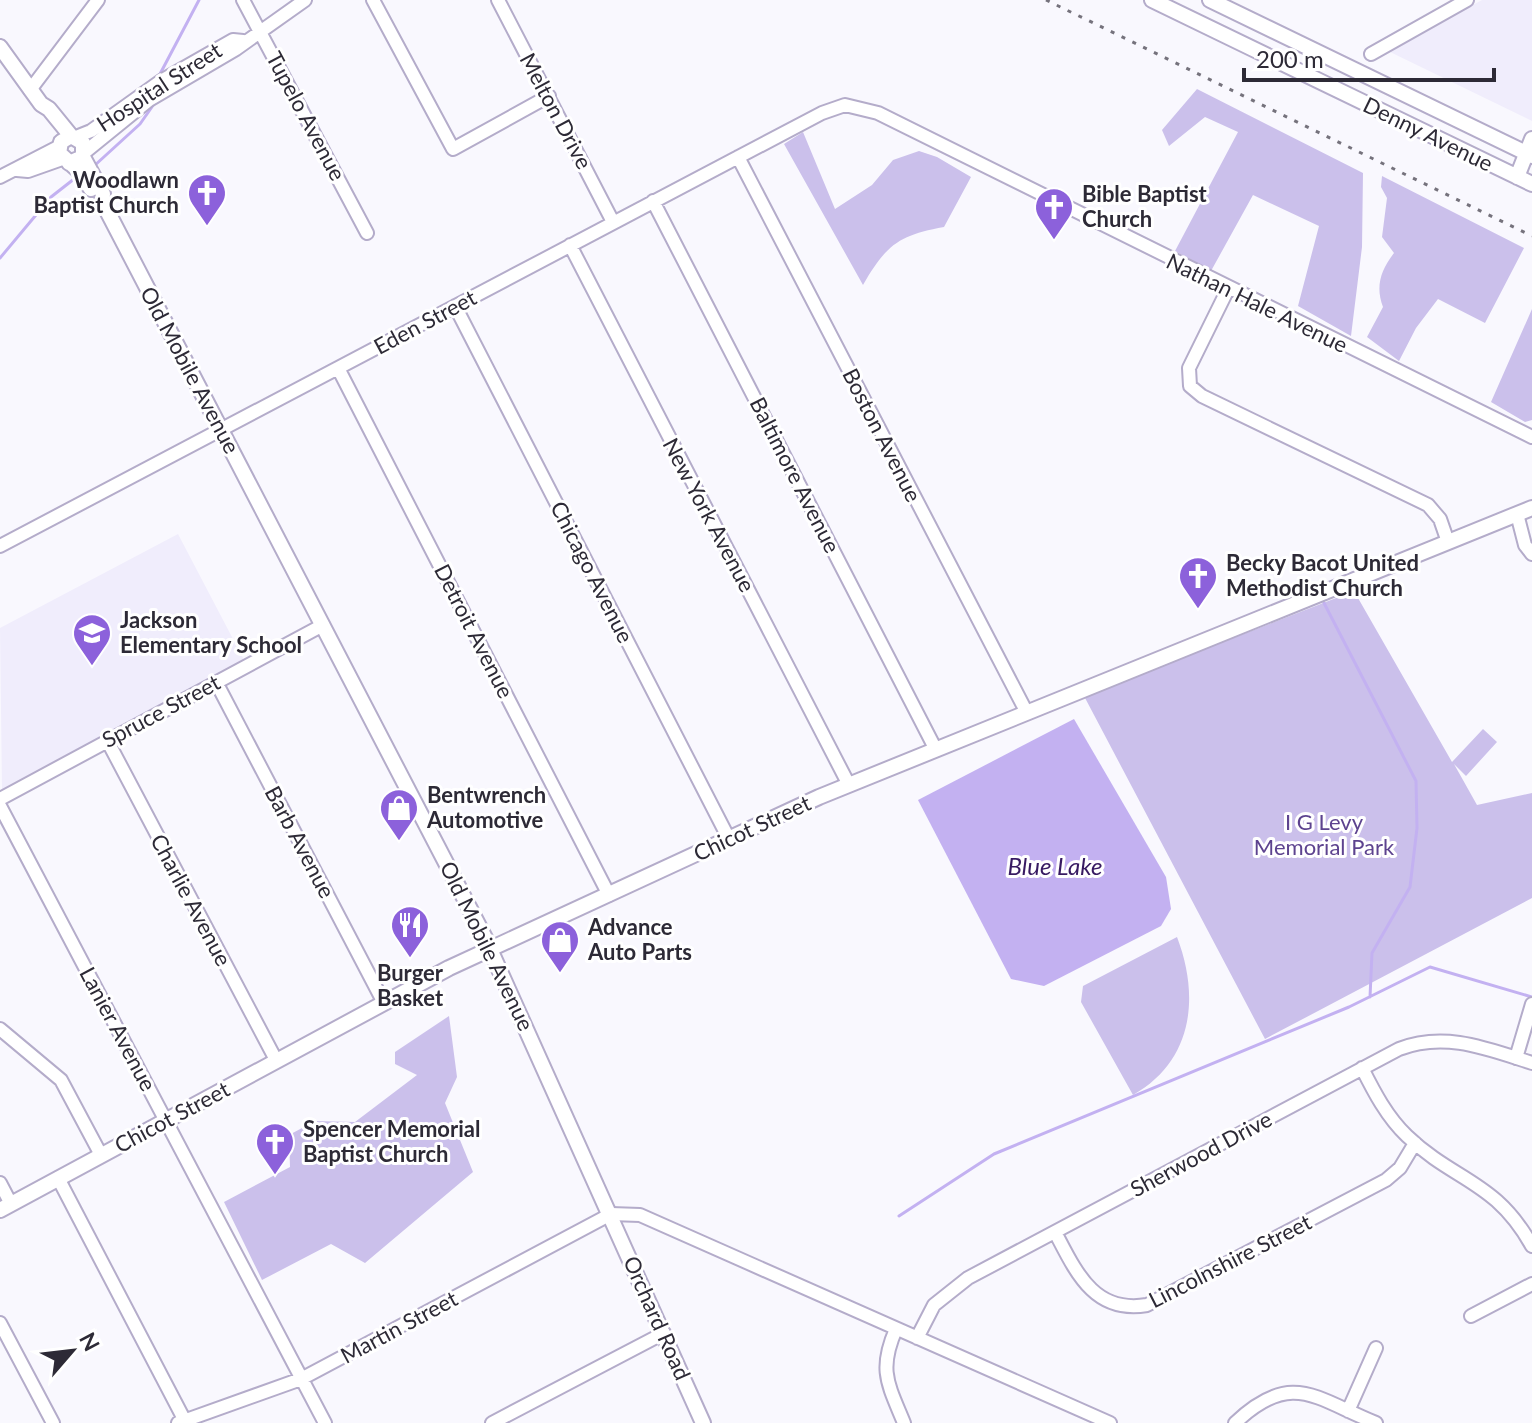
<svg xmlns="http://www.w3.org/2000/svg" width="1532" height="1423" font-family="Lato,sans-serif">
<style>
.built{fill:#f0edfc}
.green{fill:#cbc0eb}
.water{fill:#c3b1f1}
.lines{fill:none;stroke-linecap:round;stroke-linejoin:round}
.stream{stroke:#c3b1f1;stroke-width:3}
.minor-casing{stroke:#b4acca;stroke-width:16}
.major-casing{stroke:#b4acca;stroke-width:18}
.minor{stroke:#fff;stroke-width:12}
.major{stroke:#fff;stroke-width:14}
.rail{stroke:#75727c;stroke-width:3;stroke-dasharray:4 8;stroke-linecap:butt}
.labels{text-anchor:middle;stroke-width:6;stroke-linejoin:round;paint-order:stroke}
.street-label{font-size:22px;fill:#2d2a36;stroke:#fff}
.poi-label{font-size:22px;font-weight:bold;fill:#2d2a36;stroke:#fff;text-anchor:start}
.park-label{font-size:22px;fill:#5d438f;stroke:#fff}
.water-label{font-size:24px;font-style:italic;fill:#371a62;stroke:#fff}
</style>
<rect width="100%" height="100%" fill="#f9f8fe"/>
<path class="built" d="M1482,0H1532V121L1388,51Z
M178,534L244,660L2,790L0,628Z"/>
<path class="green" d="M1197,89L1363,173L1362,247L1351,336L1298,306L1319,226L1253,195L1211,271L1175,251L1238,132L1205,117L1169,146L1162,130Z
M803,132L835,209L872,185L893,160L919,151L937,157L971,177L944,227C899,235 886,245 863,285L784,144Z
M1382,176L1524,248L1485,323L1438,299L1416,328L1399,361L1367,337L1383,307C1375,286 1381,270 1394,253L1382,237L1387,198L1381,187Z
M1532,309V420L1525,422L1491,402Z
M1354,591L1452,762L1483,729L1497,742L1466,776L1454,764L1477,805L1532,793V898L1265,1039L1084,696Z
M1177,937C1200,997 1193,1061 1133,1095L1081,1002L1083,986Z
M449,1016L457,1077L445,1103L473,1172L365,1263L331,1244L262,1280L224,1202L290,1167L289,1135L315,1121L355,1122L417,1075L395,1064V1052Z"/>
<path class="water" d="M1074,719L1166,877L1171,909L1161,926L1044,986L1011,979L918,800Z"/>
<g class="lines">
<path class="stream" d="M160,74L199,0
M94,166L140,124L154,104
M0,258L51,197L74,179
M1324,603L1416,781L1417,828L1410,887L1372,953L1370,997
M899,1216L994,1154L1349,1007L1430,967L1532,997"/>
<defs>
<path id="minor" d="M243,0L367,233
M373,0L453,149L549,96
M498,0L613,222
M1371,54L1467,0
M30,90L98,0
M76,137L91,131L161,81L233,40L243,41
M85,152L149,100L236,49L305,0
M738,157L1027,713
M17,170L28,171L62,159
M0,177L58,147
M653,201L936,750
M570,245L849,785
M1228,289L1189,368L1190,386L1202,396L1428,505L1440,519L1448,542
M455,306L729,839
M338,368L609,895
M1517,514L1525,545L1532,554
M0,546L822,113L845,105L878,113L1532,437
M216,682L384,1003
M107,740L276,1060
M0,799L323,625
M0,806L325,1423
M0,1029L61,1080L101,1155
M1516,1058L1532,1004
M1362,1068C1374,1092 1387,1117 1407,1136C1455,1182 1495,1180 1532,1246
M58,1178L186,1423
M0,1183L11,1204
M1055,1232C1076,1272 1094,1314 1147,1305L1386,1180L1400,1168L1415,1143
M1471,1316L1532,1284
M0,1323L53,1423
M896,1329C878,1370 888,1384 904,1423
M917,1338L934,1305L968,1278L1399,1049C1445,1031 1488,1049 1532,1063
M1348,1411L1376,1348
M178,1423L301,1379L611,1214L640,1215L1110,1423
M492,1423L664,1333
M1235,1423C1292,1369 1316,1399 1376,1423"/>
<path id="major" d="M1152,0L1532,184
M1210,0L1532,156
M0,47L41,104L49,109L71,136L83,143V157L69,163
M71,136L61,142L59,153L78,170L91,189
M83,157L103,194L102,201L485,938L703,1423
M1517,177L1532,139
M0,1210L449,968L819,797L1532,508"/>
</defs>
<use href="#minor" class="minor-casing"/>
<use href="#major" class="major-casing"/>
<use href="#minor" class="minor"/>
<use href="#major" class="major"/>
<path class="rail" d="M1046,0L1532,236"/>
</g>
<defs>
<symbol id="church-pin" viewBox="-11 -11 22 30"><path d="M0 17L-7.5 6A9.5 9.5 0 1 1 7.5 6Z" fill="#8c61db" stroke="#fff"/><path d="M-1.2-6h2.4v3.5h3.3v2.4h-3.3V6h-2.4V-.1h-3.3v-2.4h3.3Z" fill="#fff"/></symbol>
<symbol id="school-pin" viewBox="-11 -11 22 30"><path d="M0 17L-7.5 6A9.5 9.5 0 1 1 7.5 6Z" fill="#8c61db" stroke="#fff"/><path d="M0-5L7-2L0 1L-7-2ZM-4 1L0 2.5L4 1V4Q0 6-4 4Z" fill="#fff"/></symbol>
<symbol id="shop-pin" viewBox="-11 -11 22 30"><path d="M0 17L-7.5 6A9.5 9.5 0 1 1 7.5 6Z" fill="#8c61db" stroke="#fff"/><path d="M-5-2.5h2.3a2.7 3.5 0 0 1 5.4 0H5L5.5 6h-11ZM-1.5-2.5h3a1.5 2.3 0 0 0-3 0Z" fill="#fff"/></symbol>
<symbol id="restaurant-pin" viewBox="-11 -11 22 30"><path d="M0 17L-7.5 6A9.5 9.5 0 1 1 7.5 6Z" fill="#8c61db" stroke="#fff"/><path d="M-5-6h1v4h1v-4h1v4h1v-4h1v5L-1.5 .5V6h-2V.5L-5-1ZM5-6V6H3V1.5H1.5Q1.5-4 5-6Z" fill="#fff"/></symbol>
</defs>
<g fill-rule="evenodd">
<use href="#church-pin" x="185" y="171" width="44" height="60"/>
<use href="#church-pin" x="1032" y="185" width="44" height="60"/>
<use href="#church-pin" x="1176" y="554" width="44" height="60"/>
<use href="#school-pin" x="70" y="611" width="44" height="60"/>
<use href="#shop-pin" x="377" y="786" width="44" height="60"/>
<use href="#restaurant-pin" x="388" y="903" width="44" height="60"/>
<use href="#shop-pin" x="538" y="918" width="44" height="60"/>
<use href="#church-pin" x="253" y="1120" width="44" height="60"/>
</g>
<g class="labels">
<g class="street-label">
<text transform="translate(159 87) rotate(-33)" y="8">Hospital Street</text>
<text transform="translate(556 111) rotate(62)" y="8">Melton Drive</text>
<text transform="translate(306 116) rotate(62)" y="8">Tupelo Avenue</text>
<text transform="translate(1428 134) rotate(26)" y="8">Denny Avenue</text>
<text transform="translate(1257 303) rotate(26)" y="8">Nathan Hale Avenue</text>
<text transform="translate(425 322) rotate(-28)" y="8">Eden Street</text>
<text transform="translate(190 370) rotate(62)" y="8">Old Mobile Avenue</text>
<text transform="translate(882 435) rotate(63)" y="8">Boston Avenue</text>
<text transform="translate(795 475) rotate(63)" y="8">Baltimore Avenue</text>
<text transform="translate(709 515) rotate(62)" y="8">New York Avenue</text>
<text transform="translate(592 572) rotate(63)" y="8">Chicago Avenue</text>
<text transform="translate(474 631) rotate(63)" y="8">Detroit Avenue</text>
<text transform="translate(161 711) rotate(-28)" y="8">Spruce Street</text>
<text transform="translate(752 828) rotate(-25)" y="8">Chicot Street</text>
<text transform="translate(300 842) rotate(62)" y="8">Barb Avenue</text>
<text transform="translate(191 900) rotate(62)" y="8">Charlie Avenue</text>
<text transform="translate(487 946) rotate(64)" y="8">Old Mobile Avenue</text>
<text transform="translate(118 1029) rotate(62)" y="8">Lanier Avenue</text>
<text transform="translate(172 1117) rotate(-28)" y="8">Chicot Street</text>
<text transform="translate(1201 1154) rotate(-28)" y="8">Sherwood Drive</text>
<text transform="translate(1230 1261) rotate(-27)" y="8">Lincolnshire Street</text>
<text transform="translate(657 1318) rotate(66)" y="8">Orchard Road</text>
<text transform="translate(399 1327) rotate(-28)" y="8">Martin Street</text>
</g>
<g class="poi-label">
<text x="179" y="188" text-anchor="end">Woodlawn<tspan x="179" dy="25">Baptist Church</tspan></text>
<text x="1082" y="202">Bible Baptist<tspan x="1082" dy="25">Church</tspan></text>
<text x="1226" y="571">Becky Bacot United<tspan x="1226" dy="25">Methodist Church</tspan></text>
<text x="120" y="628">Jackson<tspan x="120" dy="25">Elementary School</tspan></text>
<text x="427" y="803">Bentwrench<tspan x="427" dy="25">Automotive</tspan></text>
<text x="588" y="935">Advance<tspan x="588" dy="25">Auto Parts</tspan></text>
<text x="410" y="981" text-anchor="middle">Burger<tspan x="410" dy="25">Basket</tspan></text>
<text x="303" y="1137">Spencer Memorial<tspan x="303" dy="25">Baptist Church</tspan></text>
</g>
<g class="park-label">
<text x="1324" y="830">I G Levy<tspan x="1324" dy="25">Memorial Park</tspan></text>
</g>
<g class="water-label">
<text x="1055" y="875">Blue Lake</text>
</g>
</g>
<g transform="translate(72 1351) rotate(62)" stroke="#ffffff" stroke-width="6" paint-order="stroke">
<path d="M0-6L14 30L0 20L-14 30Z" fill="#2d2a36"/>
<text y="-12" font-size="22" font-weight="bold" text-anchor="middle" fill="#2d2a36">N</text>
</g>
<path d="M1244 68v12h250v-12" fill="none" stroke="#2d2a36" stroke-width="4"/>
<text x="1256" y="68" font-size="24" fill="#2d2a36" stroke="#ffffff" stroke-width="6" paint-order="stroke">200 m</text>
</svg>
